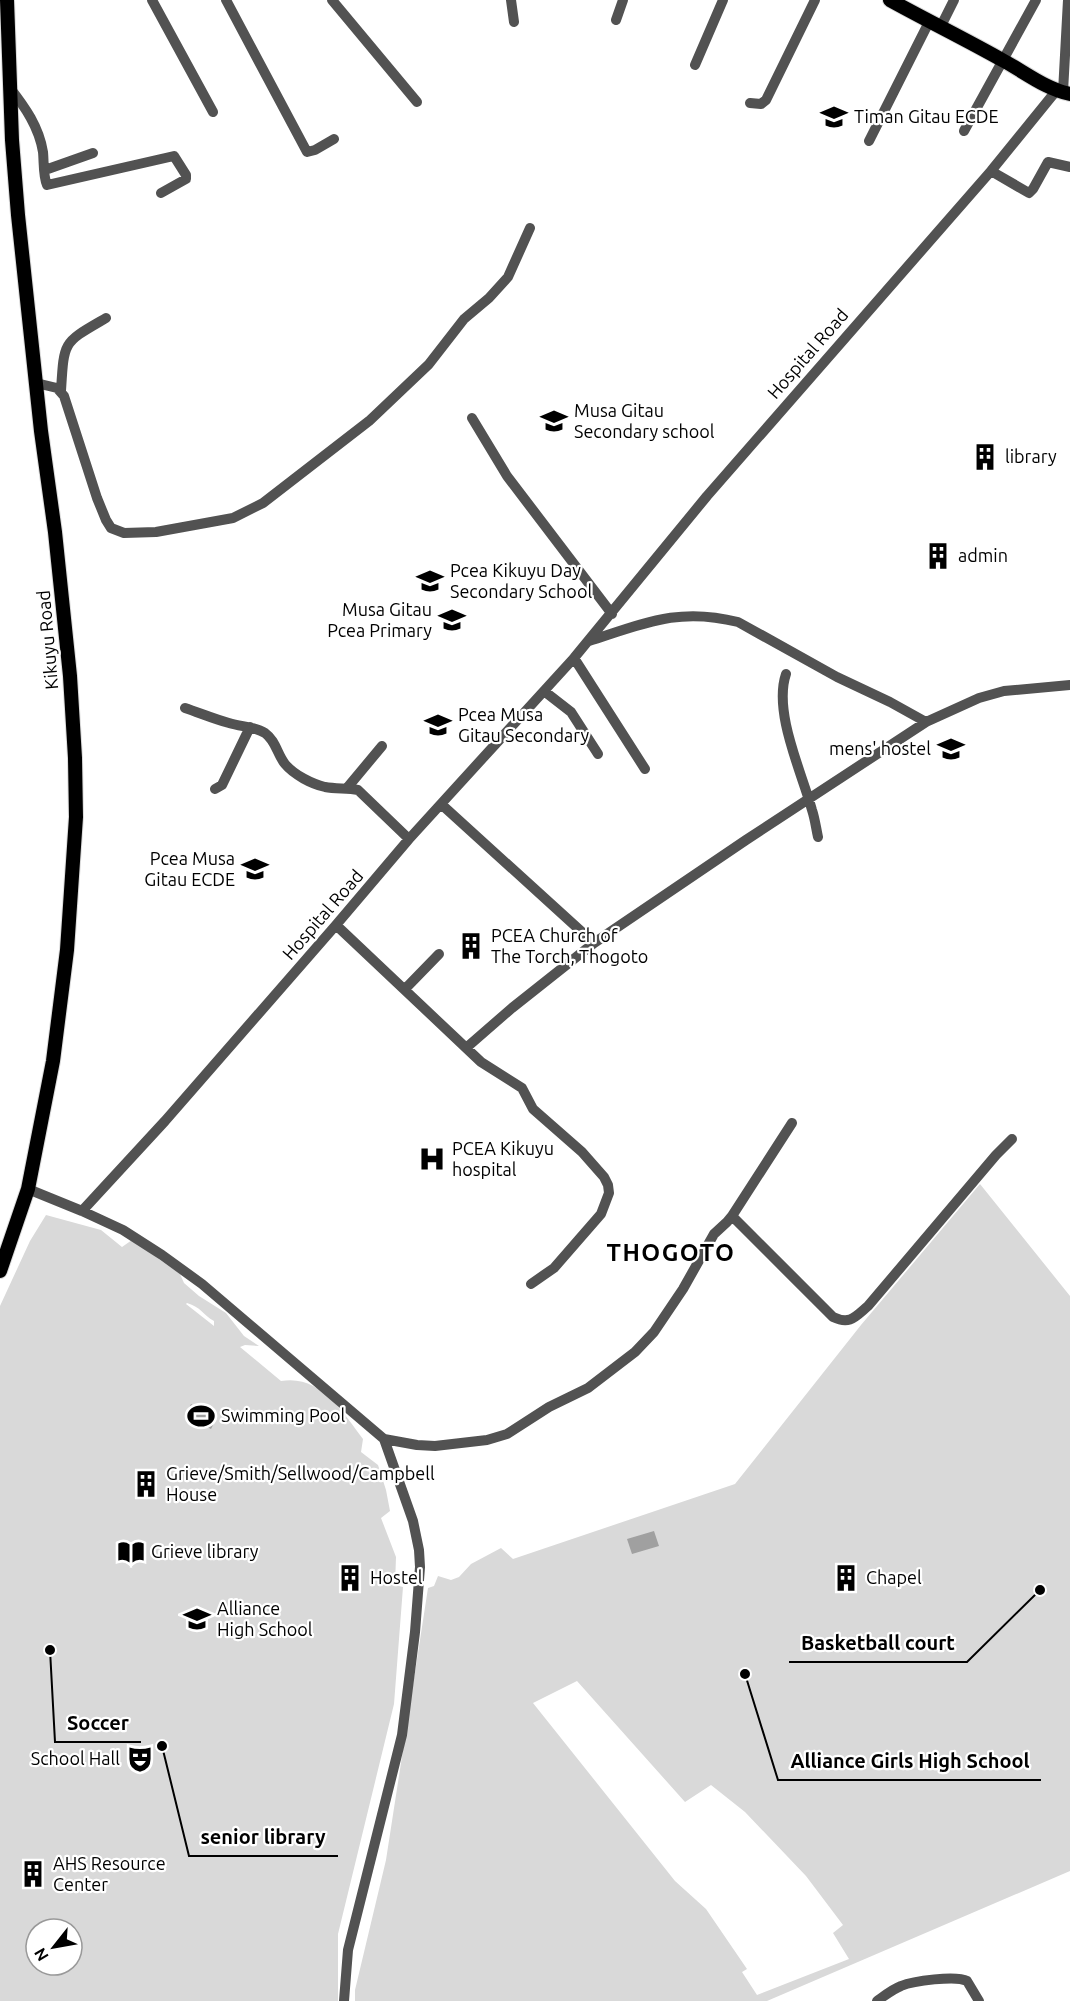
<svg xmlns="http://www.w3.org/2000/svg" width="1070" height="2001" font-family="Ubuntu,sans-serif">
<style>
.green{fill:#d9d9d9;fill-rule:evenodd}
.water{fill:#a0a0a0}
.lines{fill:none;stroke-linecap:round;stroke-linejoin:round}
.major-casing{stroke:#dbdbdb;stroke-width:16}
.minor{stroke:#525252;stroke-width:10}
.major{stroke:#000;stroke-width:14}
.labels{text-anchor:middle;stroke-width:4.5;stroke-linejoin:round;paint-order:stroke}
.poi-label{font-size:18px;fill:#000;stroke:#fff;text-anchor:start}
.street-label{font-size:18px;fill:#000;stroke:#fff}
.district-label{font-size:24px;font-weight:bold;letter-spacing:1.5px;fill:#000;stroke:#fff}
.leader{fill:none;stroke:#000;stroke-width:2}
.callout-dot{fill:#000;stroke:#fff;stroke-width:2}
.callout-label{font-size:20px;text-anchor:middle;font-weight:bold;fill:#000;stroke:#fff;stroke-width:4.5;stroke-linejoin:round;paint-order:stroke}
</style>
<rect width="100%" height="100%" fill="#fff"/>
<path class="green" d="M980,1184L1070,1296V1871L767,2001H355V1990L386,1860L428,1588L434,1586L438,1576L451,1580L459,1577L471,1564L501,1548L513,1559L735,1484L861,1325ZM577,1681L685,1802L711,1785L745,1812L806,1876L843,1925L833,1933L849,1959L757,1995L742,1972L747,1969L706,1909L675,1881L533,1703Z
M46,1215L101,1230L122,1247L132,1240L180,1274L184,1283L199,1296L226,1313L244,1336L259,1346L245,1345L240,1347L281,1381C320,1374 343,1412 363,1439L361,1452L378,1465L386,1490L390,1511L381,1518L396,1557L395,1585L403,1587L394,1704L338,1934V2001H0V1306L30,1241ZM187,1303C201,1307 203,1315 214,1321V1326L186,1304ZM36,1929H72V1965H36Z"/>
<path class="water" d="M191,1404L217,1417L211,1429L185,1416Z
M654,1531L659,1546L632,1554L627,1539Z"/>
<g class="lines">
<defs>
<path id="major" d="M890,0C928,21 967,40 1004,61C1026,73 1046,89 1070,94
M0,1271L28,1189L53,1061L67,950L76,817L75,758L70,676L55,532L41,431L18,215L12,140L7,0"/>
</defs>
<use href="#major" class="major-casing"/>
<path class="minor" d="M152,0L213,112
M226,0L307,152L315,150L334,139
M332,0L417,102
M511,0L514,22
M616,20L623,0
M940,28L954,0
M695,65L723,0
M10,88C25,107 39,127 43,152C44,162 43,176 47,185L174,156L186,175V179L161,193
M1063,92L1068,0
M750,103L761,104L766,100L815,0
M964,131L1036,0
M869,141L929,22
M45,170L93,153
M991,171L1029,193L1033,189L1048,162L1070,167
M36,383L57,388L64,396L97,498L106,520L111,528L124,533L156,532L233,518L263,503L369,421L429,364L464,319L489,298L508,277L530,228
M61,391C64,340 63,343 106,318
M472,418L507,476L612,614
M589,641C645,623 679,607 738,622L837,677L890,702L926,722
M574,658L645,769
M786,674C773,712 802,773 812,810C815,819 816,828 818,837
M544,691L571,712L598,754
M185,708C200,713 214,719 229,723C242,727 254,726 265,733C276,741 277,754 285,764C294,775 312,784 325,787C336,789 347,788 358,790L409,839
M347,788L382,746
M215,789L222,785L250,727
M441,804L594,943
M336,925L481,1062L522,1088L533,1109L582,1152L604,1177L608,1185L609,1193L601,1214L554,1268L531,1284
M405,989L439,954
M466,1048L512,1008L594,943L746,840L926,722L979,698L1004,691L1070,685
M792,1123L732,1216L833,1317C850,1325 855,1317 868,1306L996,1155L1012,1139
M28,1189L82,1211L123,1230L162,1255L202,1284L384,1439L413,1521L419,1550L420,1567L415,1632L402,1735L348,1950L344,2001
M82,1211L165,1121L336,925L409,839L574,658L707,496L991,171L1056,91
M384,1439L417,1445L435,1446L487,1440L507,1434L549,1407L588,1388L635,1352L654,1332L683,1289L714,1234L727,1222L732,1216
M877,2001C884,1996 893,1989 901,1986C913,1981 956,1975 967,1981L979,2001"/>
<use href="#major" class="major"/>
</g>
<defs>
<symbol id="school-bare" viewBox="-9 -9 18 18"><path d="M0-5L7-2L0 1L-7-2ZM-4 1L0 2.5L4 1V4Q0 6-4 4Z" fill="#000" stroke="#fff" stroke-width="2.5" paint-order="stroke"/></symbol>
<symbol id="building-bare" viewBox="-9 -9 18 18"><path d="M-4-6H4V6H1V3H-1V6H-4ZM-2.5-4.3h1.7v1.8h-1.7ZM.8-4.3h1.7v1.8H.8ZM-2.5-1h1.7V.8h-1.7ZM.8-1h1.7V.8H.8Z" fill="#000" stroke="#fff" stroke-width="2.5" paint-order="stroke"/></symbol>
<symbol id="hospital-bare" viewBox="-9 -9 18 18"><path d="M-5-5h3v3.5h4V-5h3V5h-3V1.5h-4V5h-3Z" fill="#000" stroke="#fff" stroke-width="2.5" paint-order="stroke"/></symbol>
<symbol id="stadium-bare" viewBox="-9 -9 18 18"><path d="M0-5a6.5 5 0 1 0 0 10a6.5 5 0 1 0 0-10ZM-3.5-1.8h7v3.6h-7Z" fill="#000" stroke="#fff" stroke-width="2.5" paint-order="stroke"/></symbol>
<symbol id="library-bare" viewBox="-9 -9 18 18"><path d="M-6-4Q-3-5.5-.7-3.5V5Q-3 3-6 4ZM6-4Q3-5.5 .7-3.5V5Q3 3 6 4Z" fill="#000" stroke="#fff" stroke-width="2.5" paint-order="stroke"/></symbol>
<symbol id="theatre-bare" viewBox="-9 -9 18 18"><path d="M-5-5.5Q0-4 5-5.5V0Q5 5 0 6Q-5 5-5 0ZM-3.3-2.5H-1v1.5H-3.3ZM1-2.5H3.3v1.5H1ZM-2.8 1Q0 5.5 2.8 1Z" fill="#000" stroke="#fff" stroke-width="2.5" paint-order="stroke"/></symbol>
</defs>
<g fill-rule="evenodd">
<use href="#school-bare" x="815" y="98" width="38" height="38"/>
<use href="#school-bare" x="535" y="402" width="38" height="38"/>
<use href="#building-bare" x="966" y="438" width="38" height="38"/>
<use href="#building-bare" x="919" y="537" width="38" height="38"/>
<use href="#school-bare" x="411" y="562" width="38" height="38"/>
<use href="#school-bare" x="433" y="601" width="38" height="38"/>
<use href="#school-bare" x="419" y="706" width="38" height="38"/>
<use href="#school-bare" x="932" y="730" width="38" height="38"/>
<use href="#school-bare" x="236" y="850" width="38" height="38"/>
<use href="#building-bare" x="452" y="927" width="38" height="38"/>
<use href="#hospital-bare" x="413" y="1140" width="38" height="38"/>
<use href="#stadium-bare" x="182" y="1397" width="38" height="38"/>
<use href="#building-bare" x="127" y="1465" width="38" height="38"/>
<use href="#library-bare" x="112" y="1533" width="38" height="38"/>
<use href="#building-bare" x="331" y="1559" width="38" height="38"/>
<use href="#building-bare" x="827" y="1559" width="38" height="38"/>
<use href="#school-bare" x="178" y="1600" width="38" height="38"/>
<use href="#theatre-bare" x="121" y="1740" width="38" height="38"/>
<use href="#building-bare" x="14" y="1855" width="38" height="38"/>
</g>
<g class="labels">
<g class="poi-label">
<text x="854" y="123">Timan Gitau ECDE</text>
<text x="574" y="417">Musa Gitau<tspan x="574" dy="21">Secondary school</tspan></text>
<text x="1005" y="463">library</text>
<text x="958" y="562">admin</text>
<text x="450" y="577">Pcea Kikuyu Day<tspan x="450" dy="21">Secondary School</tspan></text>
<text x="432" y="616" text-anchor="end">Musa Gitau<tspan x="432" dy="21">Pcea Primary</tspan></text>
<text x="458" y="721">Pcea Musa<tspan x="458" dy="21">Gitau Secondary</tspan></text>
<text x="931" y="755" text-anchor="end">mens' hostel</text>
<text x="235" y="865" text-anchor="end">Pcea Musa<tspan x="235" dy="21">Gitau ECDE</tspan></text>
<text x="491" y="942">PCEA Church of<tspan x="491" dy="21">The Torch, Thogoto</tspan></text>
<text x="452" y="1155">PCEA Kikuyu<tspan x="452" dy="21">hospital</tspan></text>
<text x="221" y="1422">Swimming Pool</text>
<text x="166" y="1480">Grieve/Smith/Sellwood/Campbell<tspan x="166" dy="21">House</tspan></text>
<text x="151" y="1558">Grieve library</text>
<text x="370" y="1584">Hostel</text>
<text x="866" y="1584">Chapel</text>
<text x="217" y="1615">Alliance<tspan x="217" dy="21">High School</tspan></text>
<text x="120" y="1765" text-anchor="end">School Hall</text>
<text x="53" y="1870">AHS Resource<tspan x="53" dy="21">Center</tspan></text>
</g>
<g class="street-label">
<text transform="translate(808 354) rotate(-49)" y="6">Hospital Road</text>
<text transform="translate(48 640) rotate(-95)" y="6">Kikuyu Road</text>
<text transform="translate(323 915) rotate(-49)" y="6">Hospital Road</text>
</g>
<g class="district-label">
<text x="671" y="1261">THOGOTO</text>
</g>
</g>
<path class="leader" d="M1040 1590L967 1662H789M50 1650L55 1742H141M745 1674L778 1780H1041M162 1746L189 1856H338"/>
<g class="callout-dot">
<circle cx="1040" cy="1590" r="6"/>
<circle cx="50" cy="1650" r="6"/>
<circle cx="745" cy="1674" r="6"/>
<circle cx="162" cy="1746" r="6"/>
</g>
<g class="callout-label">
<text x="878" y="1650">Basketball court</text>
<text x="98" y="1730">Soccer</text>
<text x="910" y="1768">Alliance Girls High School</text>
<text x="263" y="1844">senior library</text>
</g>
<g transform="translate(54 1947) rotate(239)"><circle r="28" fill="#ffffff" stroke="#999999" stroke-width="1.5"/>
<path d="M0-4.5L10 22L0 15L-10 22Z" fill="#000000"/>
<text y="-9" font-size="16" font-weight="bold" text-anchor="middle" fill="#000000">N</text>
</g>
</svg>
